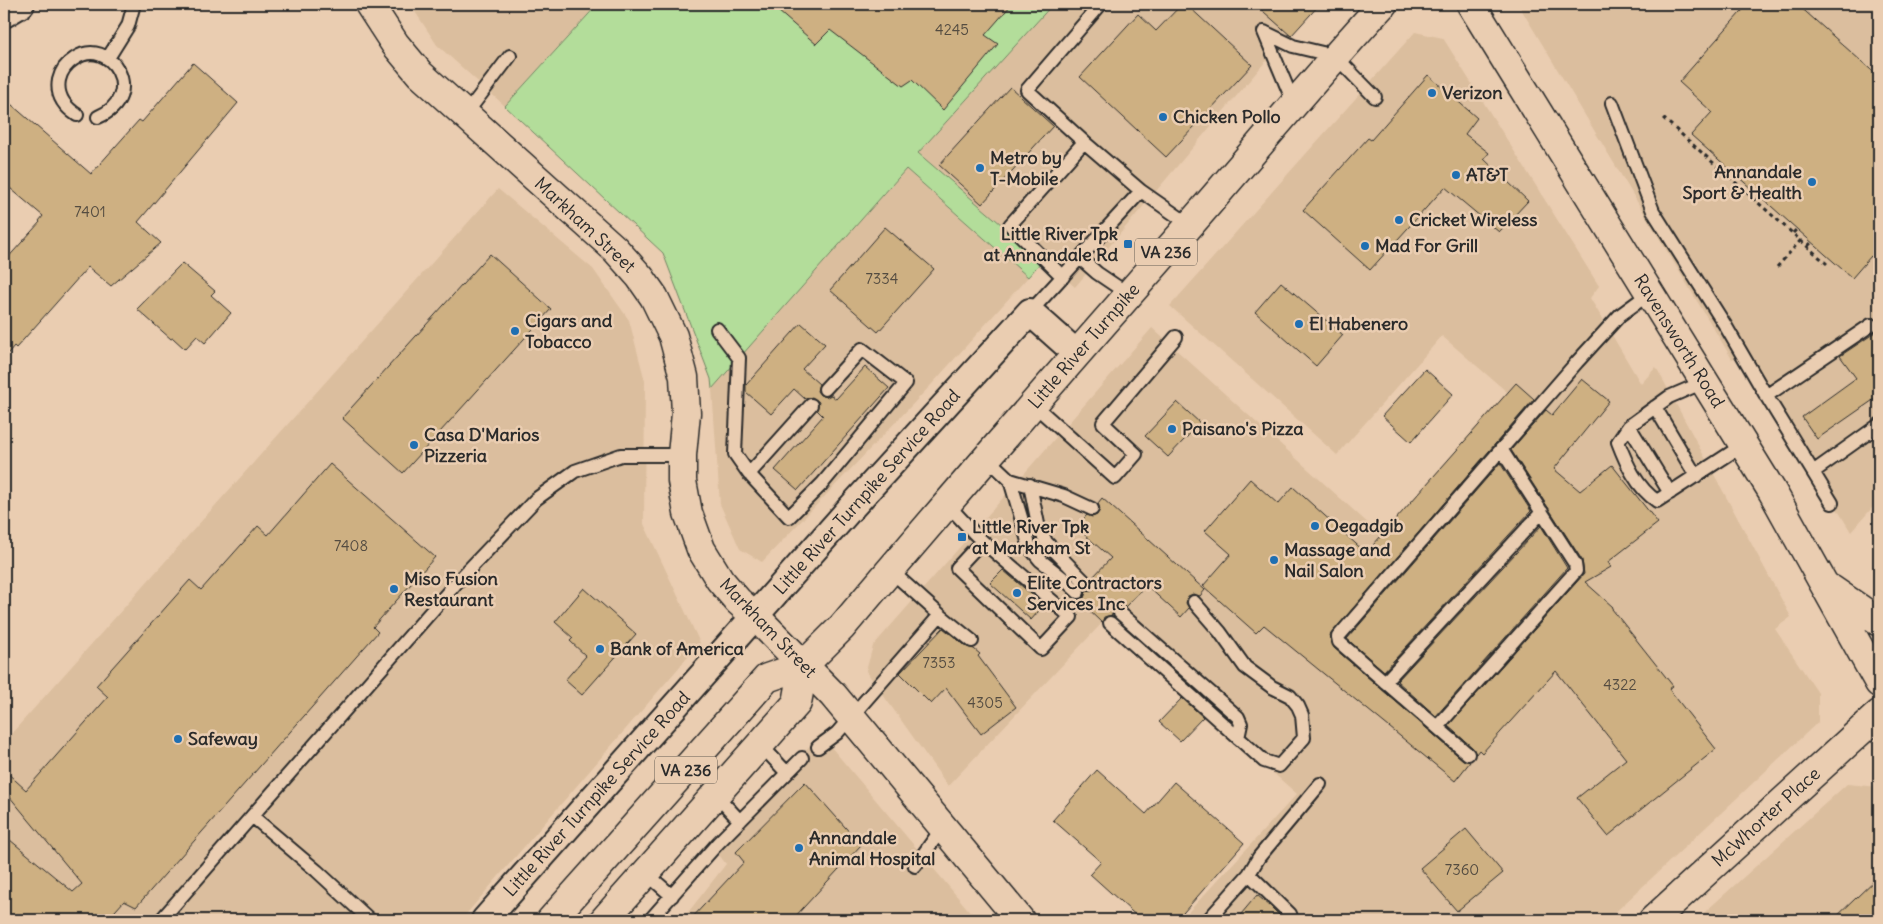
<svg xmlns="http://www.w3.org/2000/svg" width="1883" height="924" font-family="Delius,sans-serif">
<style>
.built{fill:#dbbe9e}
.green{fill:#b3dd9a;stroke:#6f8462}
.building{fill:#ceb082;stroke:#2b2b2b}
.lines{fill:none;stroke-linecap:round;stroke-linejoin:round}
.service-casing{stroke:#2b2b2b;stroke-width:16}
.minor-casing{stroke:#2b2b2b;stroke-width:30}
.tertiary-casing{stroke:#2b2b2b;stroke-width:31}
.secondary-casing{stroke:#2b2b2b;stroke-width:31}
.primary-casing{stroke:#2b2b2b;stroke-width:31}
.path{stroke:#2b2b2b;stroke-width:3;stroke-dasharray:4 4;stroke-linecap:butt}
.service{stroke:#eacdb1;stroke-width:12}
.minor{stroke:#eacdb1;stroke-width:26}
.tertiary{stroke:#eacdb1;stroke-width:28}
.secondary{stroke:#eacdb1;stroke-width:28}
.primary{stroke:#eacdb1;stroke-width:28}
.poi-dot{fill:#1f6fb2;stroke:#eacdb1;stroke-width:2}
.labels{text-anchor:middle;stroke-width:5;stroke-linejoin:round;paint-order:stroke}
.number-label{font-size:15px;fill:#544c41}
.shield{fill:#eacdb1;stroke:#645c53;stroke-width:1}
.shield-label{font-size:16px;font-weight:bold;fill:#2b2b2b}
.poi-label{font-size:18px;font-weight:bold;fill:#2b2b2b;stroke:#eacdb1;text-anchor:start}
.street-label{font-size:18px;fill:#2b2b2b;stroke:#eacdb1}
</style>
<rect width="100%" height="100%" fill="#eacdb1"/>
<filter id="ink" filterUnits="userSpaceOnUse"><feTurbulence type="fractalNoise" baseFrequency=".02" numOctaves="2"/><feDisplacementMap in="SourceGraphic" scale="10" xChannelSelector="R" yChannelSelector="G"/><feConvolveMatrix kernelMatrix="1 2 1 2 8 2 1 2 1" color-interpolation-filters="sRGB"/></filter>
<g filter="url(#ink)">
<path class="built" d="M410,4H598L505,106L437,45Z
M1053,4H1314L1075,287L918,153Z
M1518,4H1879V500L1851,532L1744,354L1732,359Z
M1415,32L1443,38L1599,286L1590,298L1641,384L1656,367L1791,617L1775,629L1818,693V722L1607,920H1181L1297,794L1103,622L948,786L866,671L873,646L1152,328L1381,535L1507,392L1442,336L1337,455L1170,306Z
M906,169L1028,277L932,384L762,562L740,549L720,504L712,389Z
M498,189L593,269L629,320L645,381L644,524L700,643L461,920H4V742Z
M820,734L977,920H682L726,864L716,851Z
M1847,784L1879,787V920H1696Z"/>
<path class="green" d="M598,4H1053L918,153L1043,260L1028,277L906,169L712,389L711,379L663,253L505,106Z"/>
<path class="building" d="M770,4H1012L985,35L998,44L943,110L912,80L903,86L830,30L816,44Z
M1182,4H1186L1252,65L1166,157L1080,77L1138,14L1156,31Z
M1255,4H1320L1291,36Z
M1748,4H1797L1879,77V264L1871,256L1852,278L1691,135L1712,112L1679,82Z
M193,63L238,103L138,222L161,243L111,286L88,267L16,348L14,346L4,358V262L40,222L39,221L43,216L4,183V98L91,174L139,120L142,122Z
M1428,75L1477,118L1465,134L1489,153L1484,159L1528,201L1499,232L1445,187L1370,270L1303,210L1368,138L1371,140Z
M1010,87L1053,126L982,204L939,165Z
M885,227L934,269L878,332L830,290Z
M490,254L551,309L403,473L342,418Z
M182,263L215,291L211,295L231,313L205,343L197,336L185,349L173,338L171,339L137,309Z
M1281,282L1343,335L1316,366L1255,312Z
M801,323L825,344L802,369L819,384L817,391L820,395L827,397L831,395L836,399L865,367L889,388L798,490L775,470L823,416L817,410L819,402L812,397L805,399L794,389L771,414L746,392V385Z
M1879,327V396L1817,439L1802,417L1856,378L1840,356L1876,332Z
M1425,369L1453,394L1411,442L1382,416Z
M1582,379L1609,401L1554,469L1580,491L1612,465L1658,523L1608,562L1611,567L1585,582L1613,607L1612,609L1673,686L1669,689L1716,749L1608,836L1577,798L1626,759L1556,671L1482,753L1479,750L1476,754L1473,748L1448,726L1584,574L1582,560L1511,450L1546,410L1552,415Z
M1516,383L1534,399L1330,635L1334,648L1463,760L1470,762L1455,781L1264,625L1256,633L1203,586L1231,554L1205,531L1250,479L1278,504L1293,487L1366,553Z
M1177,402L1200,423L1168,457L1145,436Z
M1500,463L1531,511L1384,671L1347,639Z
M330,464L435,557L373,627L378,632L136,907L124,901L107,920H4V835L73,892L82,884L4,790V770L26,790L108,697L96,686L190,580L201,590L258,526L268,535Z
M1102,498L1205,590L1200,596L1193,594L1188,596L1186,603L1189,608L1181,617L1146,585L1125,607L1121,605L1114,607L1112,615L1104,617L1102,623L1078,600L1084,598L1086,592L1093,589L1095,582L1092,578L1111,558L1076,527L1087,515L1092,517L1097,515L1100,509L1098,503Z
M1541,526L1567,568L1436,716L1397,681Z
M1003,570L1044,605L1031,620L990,583Z
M584,588L636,634L582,695L565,680L586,656L570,641L573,638L555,622Z
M943,628L967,647L974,649L980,654L978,656L1016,707L981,734L946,688L931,704L900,673Z
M1182,698L1203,717L1180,741L1159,722Z
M1097,770L1146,814L1174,782L1244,843L1177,920H1141L1090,874L1101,862L1053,820Z
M805,782L861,845L792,920H690L744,862L736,852Z
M1466,829L1503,873L1457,911L1420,868Z
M1879,876V920H1833Z
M1257,895L1270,906L1284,920H1236Z"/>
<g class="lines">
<defs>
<path id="service" d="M1264,32L1293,46L1335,56L1375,97
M1264,32L1294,104
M108,58L128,26L134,4
M1612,103L1653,211L1725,325L1764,392L1832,503
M77,115C65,107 56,96 59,80C61,71 66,64 74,59C110,34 148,96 98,117
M465,115L510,56
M1084,142L1027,90L1100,5
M1080,258L1097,273L1128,294
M1063,277L1010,225L1084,142L1141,191
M1030,312L1141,191L1190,225
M717,329L739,358L735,454L749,474
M1704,382L1669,397L1629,426L1618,442C1626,463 1637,488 1657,501L1743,445
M1766,396L1871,325
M1033,404L1115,478L1136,454L1103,423L1176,337
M811,405L749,474L789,517L822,484L906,383L862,349L825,389
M1655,407L1696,476
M1629,426L1670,493
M987,458L1010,480L1064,496L1092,509
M1813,472L1879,425
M1010,480L1030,548L1040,560L1064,579L1078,592
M1030,485L1038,524L1046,542L1087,584
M947,504L973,532L982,541L1071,617L1041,649L957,568L982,541
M1120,613L1238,717L1241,724L1238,738
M940,615L972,641
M1110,623L1264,761L1279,766L1304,738L1302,715L1298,706L1290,696L1272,687L1245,667L1220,632L1194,602
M1385,682L1542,512
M1437,727L1576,571L1575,564L1501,449
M760,744L787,773
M818,747L837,733L940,615L890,570
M1468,754L1339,642L1338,637L1577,362L1620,315L1650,293
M715,794L740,821
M252,816L317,871L370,920
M915,866L943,827
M646,873L672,896
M1249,874L1290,914L1292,920
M161,920L458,581L536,499L575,471L621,455H682
M650,920L718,843L802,758
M1208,920L1249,874L1259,857L1320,784"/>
<path id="minor" d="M4,14L21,4
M485,920L849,510L1030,312L1076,353"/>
<path id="tertiary" d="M369,4L395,44L420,74L615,249L640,277L654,297L673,336L684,377L686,413L682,455V481L688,513L701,549L720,580L738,601L755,616L833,695L1020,920
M1653,920L1879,714"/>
<path id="secondary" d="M1471,4L1772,491L1879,683
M1831,589L1879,622"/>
<path id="primary" d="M551,920L767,678L804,665L842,627C956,492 1072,359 1189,226C1254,152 1316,76 1383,4
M604,920L797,703L804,665"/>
</defs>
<use href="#service" class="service-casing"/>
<use href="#minor" class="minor-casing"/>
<use href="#tertiary" class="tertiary-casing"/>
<use href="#secondary" class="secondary-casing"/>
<use href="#primary" class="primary-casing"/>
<path class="path" d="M1663,118L1827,264
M1793,233L1797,229
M1808,246L1812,242
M1777,267L1801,240"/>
<use href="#service" class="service"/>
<use href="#minor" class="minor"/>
<use href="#tertiary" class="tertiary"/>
<use href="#secondary" class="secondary"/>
<use href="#primary" class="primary"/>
</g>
</g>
<g class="poi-dot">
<circle cx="1432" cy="93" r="5"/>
<circle cx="1163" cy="117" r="5"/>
<circle cx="980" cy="168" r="5"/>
<circle cx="1456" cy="175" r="5"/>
<circle cx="1812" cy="182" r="5"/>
<circle cx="1399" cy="220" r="5"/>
<rect x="1123" y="239" width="10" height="10" rx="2.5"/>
<circle cx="1365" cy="246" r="5"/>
<circle cx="1299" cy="324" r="5"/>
<circle cx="515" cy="331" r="5"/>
<circle cx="1172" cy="429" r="5"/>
<circle cx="414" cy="445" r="5"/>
<circle cx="1315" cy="526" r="5"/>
<rect x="957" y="532" width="10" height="10" rx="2.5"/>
<circle cx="1274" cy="560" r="5"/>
<circle cx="394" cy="589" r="5"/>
<circle cx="1017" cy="593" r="5"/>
<circle cx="600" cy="649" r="5"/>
<circle cx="178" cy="739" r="5"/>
<circle cx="799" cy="848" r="5"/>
</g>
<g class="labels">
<g class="number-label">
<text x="952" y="35">4245</text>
<text x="90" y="217">7401</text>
<text x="882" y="284">7334</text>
<text x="351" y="551">7408</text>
<text x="939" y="668">7353</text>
<text x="1620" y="690">4322</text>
<text x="985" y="708">4305</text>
<text x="1462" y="875">7360</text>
</g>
<g class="shield">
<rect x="1135" y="238.5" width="62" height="27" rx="4"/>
<rect x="655" y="756.5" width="62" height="27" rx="4"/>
</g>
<g class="shield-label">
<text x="1166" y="258">VA 236</text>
<text x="686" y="776">VA 236</text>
</g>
<g class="poi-label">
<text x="1442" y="99">Verizon</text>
<text x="1173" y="123">Chicken Pollo</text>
<text x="990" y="164">Metro by<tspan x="990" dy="21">T-Mobile</tspan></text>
<text x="1802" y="178" text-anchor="end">Annandale<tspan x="1802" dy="21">Sport &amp; Health</tspan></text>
<text x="1466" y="181">AT&amp;T</text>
<text x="1409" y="226">Cricket Wireless</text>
<text x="1118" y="240" text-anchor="end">Little River Tpk<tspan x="1118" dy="21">at Annandale Rd</tspan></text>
<text x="1375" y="252">Mad For Grill</text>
<text x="525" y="327">Cigars and<tspan x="525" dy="21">Tobacco</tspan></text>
<text x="1309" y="330">El Habenero</text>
<text x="1182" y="435">Paisano's Pizza</text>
<text x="424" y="441">Casa D'Marios<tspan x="424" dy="21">Pizzeria</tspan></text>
<text x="1325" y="532">Oegadgib</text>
<text x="972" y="533">Little River Tpk<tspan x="972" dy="21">at Markham St</tspan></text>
<text x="1284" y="556">Massage and<tspan x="1284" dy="21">Nail Salon</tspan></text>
<text x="404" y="585">Miso Fusion<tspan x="404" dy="21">Restaurant</tspan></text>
<text x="1027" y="589">Elite Contractors<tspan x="1027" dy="21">Services Inc</tspan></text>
<text x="610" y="655">Bank of America</text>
<text x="188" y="745">Safeway</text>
<text x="809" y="844">Annandale<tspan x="809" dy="21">Animal Hospital</tspan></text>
</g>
<g class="street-label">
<text transform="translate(585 225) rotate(43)" y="6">Markham Street</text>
<text transform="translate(1679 341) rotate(58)" y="6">Ravensworth Road</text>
<text transform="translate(1084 346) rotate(-49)" y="6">Little River Turnpike</text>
<text transform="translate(867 492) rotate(-48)" y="6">Little River Turnpike Service Road</text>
<text transform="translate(768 628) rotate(46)" y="6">Markham Street</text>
<text transform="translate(597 794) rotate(-48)" y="6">Little River Turnpike Service Road</text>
<text transform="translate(1766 817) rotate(-42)" y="6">McWhorter Place</text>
</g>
</g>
<rect width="1883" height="924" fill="none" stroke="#eacdb1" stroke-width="20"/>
<rect x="10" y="10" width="1863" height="904" fill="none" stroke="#2b2b2b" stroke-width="2" filter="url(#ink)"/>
</svg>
